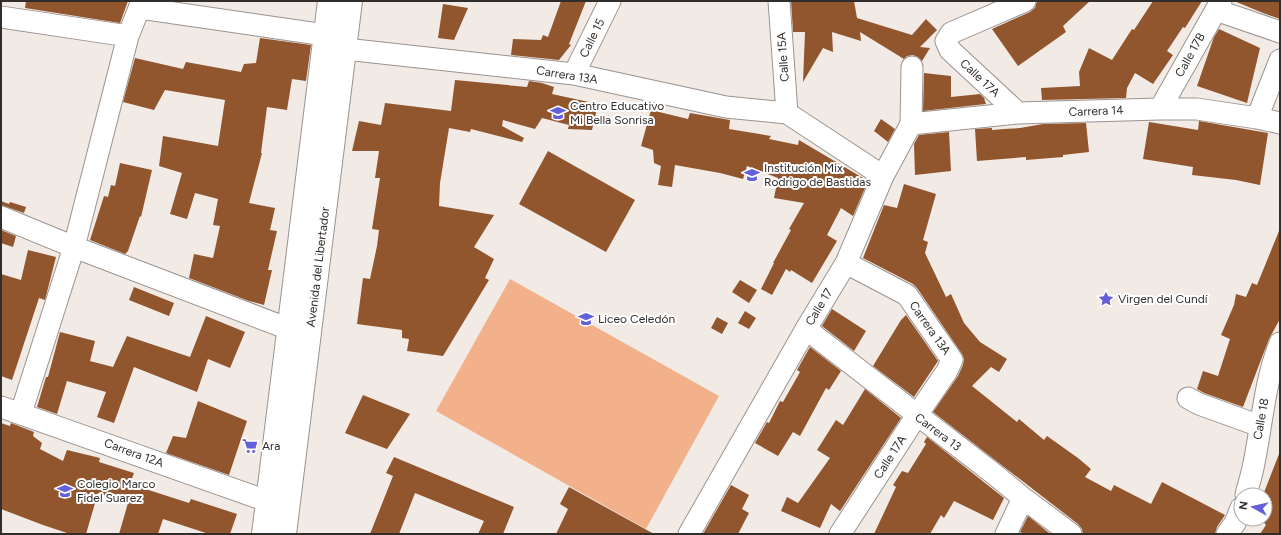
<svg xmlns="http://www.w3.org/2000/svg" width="1281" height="535" font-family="Figtree,sans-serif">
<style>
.green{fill:#f2b18a}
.building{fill:#92562e}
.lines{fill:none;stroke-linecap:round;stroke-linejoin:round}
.minor-casing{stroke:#9b938f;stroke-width:23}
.major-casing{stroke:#9b938f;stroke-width:24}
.minor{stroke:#fff;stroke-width:21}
.major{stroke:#fff;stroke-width:22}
.labels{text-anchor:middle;stroke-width:4;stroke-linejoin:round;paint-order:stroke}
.street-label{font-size:12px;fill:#302d2b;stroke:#fff}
.poi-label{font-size:12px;fill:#302d2b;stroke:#fff;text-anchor:start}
</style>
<rect width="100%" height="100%" fill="#f2eae5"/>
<path class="green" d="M510,279L719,396L646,529L436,411Z"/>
<path class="building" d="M26,1H128L120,23L25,8Z
M561,1H586L569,44L571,45L559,60L511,55L513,39L541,40L543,35L548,37Z
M791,1H854L857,18L912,35L926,19L937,30L920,47L930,48L922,61L918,57L913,55L907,56L904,59L860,32L861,41L832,32L833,52L823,48L803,82L805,32H793Z
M1037,1H1090L1063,26L1066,32L1018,66L992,29L1030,12L1035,8Z
M1153,1H1202L1185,28L1183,27L1167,51L1173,55L1153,84L1135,73L1127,88L1126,98L1042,100L1041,88L1080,86L1079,72L1089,48L1112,60L1132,29L1134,30Z
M1234,1H1280V19L1263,13Z
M443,4L468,8L454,40L438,38Z
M1219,29L1260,48L1247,103L1197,86L1214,37Z
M260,38L311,45L306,81L292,79L287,110L267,107L261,153H262L249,203L275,208L270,230L277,231L268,270H272L264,305L249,301L189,278L194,254L213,258L220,226L213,225L218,199L195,193L187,219L170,214L182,173L159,166L163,136L218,146L225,100L165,90L154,110L123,102L135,58L183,69L186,62L241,72L244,64L256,63Z
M924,73L951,76V97L980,94L984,98L986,104L923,111Z
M455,80L527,87L529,81L542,83L554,87L552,94L598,104L592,130L568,129L569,125L542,118L535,129L503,120L502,126L524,138L522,142L471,129L470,132L449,128L440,183L439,206L494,215L474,247L494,259L485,278L489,280L443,356L407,351L409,339L402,338V330L357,324L363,278L370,279L377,246L379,230L372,229L380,178H375L379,151H352L359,121L381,125L385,103L451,111Z
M651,110L688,119L690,113L730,120L729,129L771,136L769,139L798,145L799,140L868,181L853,216L841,208L827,235L837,241L812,283L791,270L790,272L786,269L772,295L761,289L774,263H773L791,230L789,229L804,203L774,198L778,178L747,166L743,179L720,173L675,165L672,187L658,185L661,166L654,163L653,150L641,146Z
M881,119L895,129L888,142L874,131Z
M1199,121L1268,133L1260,185L1236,180L1192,175L1193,167L1143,159L1149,122L1198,130Z
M1086,123L1089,152L1063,155V157L1026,160V157L977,161L975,129L992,128V130L1004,129L1020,128L1043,124Z
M949,132L951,171L915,175L914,144L919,135Z
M548,151L635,200L606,252L519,204Z
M120,163L152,170L141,217L140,216L128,251L125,254L90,240L104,196L108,197L111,185L115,186Z
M904,184L936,194L923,240L928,242L925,253L946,297L951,294L964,323L980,342L1007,359L999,372L991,367L972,386L1017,422L1019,419L1044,440L1047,436L1078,458L1091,469L1085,477L1111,491L1114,485L1151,504L1162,482L1225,515L1217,527L1215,534H1083L1082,529L1078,524L933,412L958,376L963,365L964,359L962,354L917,288L913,284L863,258L884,205L897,208Z
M1,201L9,204L10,202L26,207L24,213L1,205Z
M1,230L16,236L13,247L1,243Z
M1279,231L1280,319L1269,339L1243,407L1204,393L1197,389L1203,371L1218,376L1230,339L1221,335L1234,305L1236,294L1246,297L1252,283L1257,285Z
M28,250L56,257L45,300L39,298L12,380L1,376V274L21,280Z
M740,280L757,290L749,303L732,292Z
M134,287L174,303L169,316L129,300Z
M832,309L866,331L854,351L822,326Z
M745,311L756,318L749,329L738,323Z
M906,315L938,361L914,397L873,366L901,320Z
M206,316L245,332L230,368L208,359L197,392L134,367L114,423L97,417L106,392L67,381L57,414L37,407L46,377H48L60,332L95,341L90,361L113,367L127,336L190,357Z
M717,317L728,323L722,334L711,328Z
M810,347L841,371L829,390L826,388L800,436L793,432L778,456L755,443L767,422L769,423L780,401L783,402L800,372L797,370Z
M865,389L901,418L840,511L831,504L820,528L781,511L787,497L798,503L830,458L817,450L836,420L843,425Z
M363,395L410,414L387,449L345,433Z
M198,401L247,421L229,475L166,453L173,436L186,438Z
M1,423L10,426L11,423L34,432L33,436L42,443L40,449L63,461L67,450L100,458L99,462L134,473L130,484L189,503L191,499L237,514L230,534H209L163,519L158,534H119L128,503L98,493L86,534H70L43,525L1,509Z
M927,437L1004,498L993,520L954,501L944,518L941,515L930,534H874L896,487L893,485L902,471L908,473L926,444L924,442Z
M1279,454H1280V534H1260L1266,525L1261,519H1265V495H1263Z
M394,457L514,507L503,534H478L484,521L415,493L399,534H370L393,476L386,473Z
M731,485L749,495L742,509L749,513L738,534H703Z
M569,487L654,534H556L568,509L560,504Z
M1028,516L1049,533L1048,534H1024L1020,532Z"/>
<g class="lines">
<defs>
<path id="minor" d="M779,1L787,113
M140,8L325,35
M1216,10L1280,32
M1,17L128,36
M345,49L574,74L726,107L787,113L883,176
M574,74L610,1
M1160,109L1221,1
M1018,113L950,50L946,41L951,33L1025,1
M1257,118L1280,60
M911,124L1018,113L1160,109H1197L1257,118L1280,123
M1,217L74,247L289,329
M806,329L994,474L1023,498L1071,534
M1188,398L1199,404L1260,426
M1,407L267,501
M21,413L74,247L128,36L142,1
M1246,495C1248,486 1251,477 1253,468C1262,426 1264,383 1280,343
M689,534L806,329L846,263L883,176L911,124L912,67
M840,534L917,415L947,371L952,360L907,295L846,263
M1006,534L1023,498
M1227,534L1235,523L1241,508"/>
<path id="major" d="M263,534L329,1
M285,534L351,1"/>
</defs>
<use href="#minor" class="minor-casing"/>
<use href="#major" class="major-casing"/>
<use href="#minor" class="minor"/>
<use href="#major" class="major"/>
</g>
<defs>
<symbol id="school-bare" viewBox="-9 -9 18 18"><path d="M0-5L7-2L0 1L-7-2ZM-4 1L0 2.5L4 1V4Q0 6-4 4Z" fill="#6360d9" stroke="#fff" stroke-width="2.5" paint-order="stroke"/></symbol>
<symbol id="sight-bare" viewBox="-9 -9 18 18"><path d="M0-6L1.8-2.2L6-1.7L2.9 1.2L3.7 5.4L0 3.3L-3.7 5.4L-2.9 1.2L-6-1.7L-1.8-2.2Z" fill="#6360d9" stroke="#fff" stroke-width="2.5" paint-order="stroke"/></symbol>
<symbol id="supermarket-bare" viewBox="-9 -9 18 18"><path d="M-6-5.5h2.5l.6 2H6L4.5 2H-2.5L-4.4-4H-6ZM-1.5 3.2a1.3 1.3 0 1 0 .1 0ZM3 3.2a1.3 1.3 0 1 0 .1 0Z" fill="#6360d9" stroke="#fff" stroke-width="2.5" paint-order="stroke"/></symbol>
</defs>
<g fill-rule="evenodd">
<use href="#school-bare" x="547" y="102" width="22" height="22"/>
<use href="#school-bare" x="741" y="164" width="22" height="22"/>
<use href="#sight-bare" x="1095" y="288" width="22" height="22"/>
<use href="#school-bare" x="575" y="308" width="22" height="22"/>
<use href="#supermarket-bare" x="239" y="435" width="22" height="22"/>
<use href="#school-bare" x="54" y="480" width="22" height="22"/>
</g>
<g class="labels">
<g class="street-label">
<text transform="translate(592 38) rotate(-64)" y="4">Calle 15</text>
<text transform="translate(1190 55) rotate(-61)" y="4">Calle 17B</text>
<text transform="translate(783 57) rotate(-94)" y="4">Calle 15A</text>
<text transform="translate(567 75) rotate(9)" y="4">Carrera 13A</text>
<text transform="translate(980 78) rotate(43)" y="4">Calle 17A</text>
<text transform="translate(1096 111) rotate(-2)" y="4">Carrera 14</text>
<text transform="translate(318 267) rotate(-83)" y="4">Avenida del Libertador</text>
<text transform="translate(819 307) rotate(-59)" y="4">Calle 17</text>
<text transform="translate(930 328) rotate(55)" y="4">Carrera 13A</text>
<text transform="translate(1261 419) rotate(-80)" y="4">Calle 18</text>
<text transform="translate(938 432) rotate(37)" y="4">Carrera 13</text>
<text transform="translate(134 453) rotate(20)" y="4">Carrera 12A</text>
<text transform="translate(890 457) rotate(-57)" y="4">Calle 17A</text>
</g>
<g class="poi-label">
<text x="570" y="110">Centro Educativo<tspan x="570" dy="14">Mi Bella Sonrisa</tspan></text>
<text x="764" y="172">Institución Mix<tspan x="764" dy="14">Rodrigo de Bastidas</tspan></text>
<text x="1118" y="303">Virgen del Cundí</text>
<text x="598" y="323">Liceo Celedón</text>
<text x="262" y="450">Ara</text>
<text x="77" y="488">Colegio Marco<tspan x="77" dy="14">Fidel Suarez</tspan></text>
</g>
</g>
<rect width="1281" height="535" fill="none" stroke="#302d2b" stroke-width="4"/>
<g transform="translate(1253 507) rotate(278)"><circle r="19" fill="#ffffff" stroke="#acabaa"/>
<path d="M0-3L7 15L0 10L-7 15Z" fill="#6360d9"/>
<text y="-6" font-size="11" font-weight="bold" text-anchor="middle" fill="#302d2b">N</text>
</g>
</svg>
